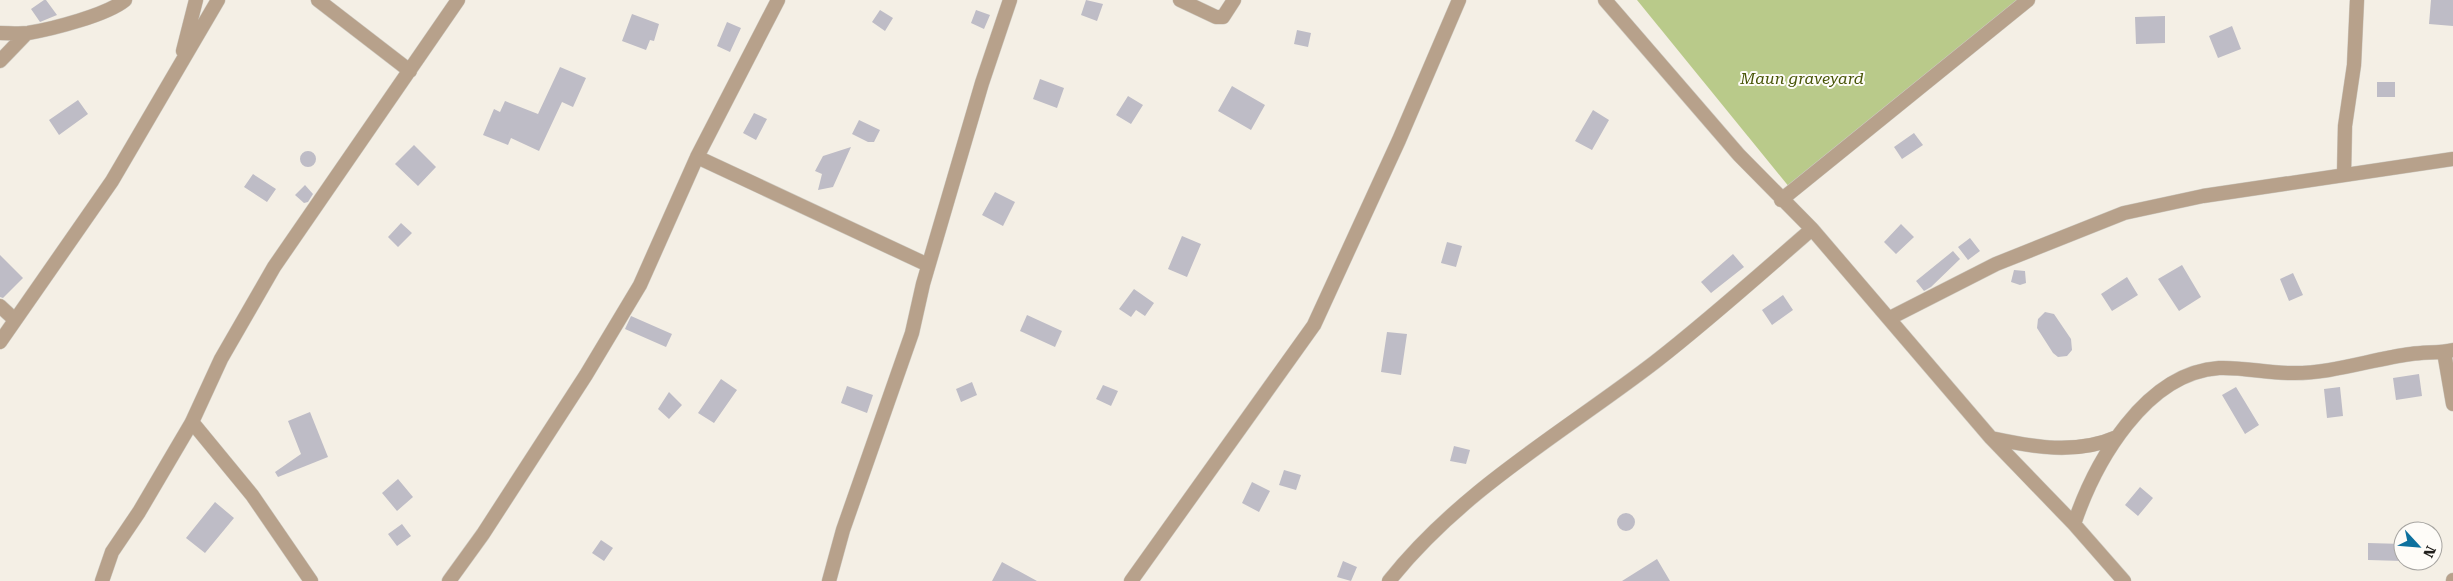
<svg xmlns="http://www.w3.org/2000/svg" width="2453" height="581" font-family="'Roboto Serif',serif">
<style>
.green{fill:#b9ca8a}
.building{fill:#bebcc6}
.lines{fill:none;stroke-linecap:round;stroke-linejoin:round}
.minor-casing{stroke:#cecac1;stroke-width:15}
.tertiary-casing{stroke:#cecac1;stroke-width:15}
.minor{stroke:#b7a18b;stroke-width:14}
.tertiary{stroke:#b7a18b;stroke-width:14}
.labels{text-anchor:middle;stroke-width:4;stroke-linejoin:round;paint-order:stroke}
.park-label{font-size:16px;font-style:italic;fill:#465406;stroke:#fefcf8}
</style>
<rect width="100%" height="100%" fill="#f4efe5"/>
<path class="green" d="M1637,0H2018L1790,188Z"/>
<path class="building" d="M44,0H46L57,15L40,22L31,9Z
M1086,0L1103,4L1097,21L1081,15Z
M2431,0H2453V26L2429,24Z
M880,10L893,18L885,31L872,22Z
M976,10L990,15L984,29L971,23Z
M632,14L659,24L654,41L650,40L646,50L622,41Z
M2165,16V43L2136,44L2135,17Z
M727,22L741,28L730,52L717,46Z
M2232,26L2241,49L2218,58L2209,36Z
M1297,30L1311,33L1308,47L1294,44Z
M560,67L586,78L573,107L562,102L539,151L511,138L508,145L483,135L494,109L500,112L505,101L538,114Z
M1040,79L1064,88L1057,108L1033,99Z
M2377,82H2395V97H2377Z
M1232,86L1265,105L1251,130L1218,111Z
M1128,96L1143,105L1131,124L1116,115Z
M78,100L88,114L59,135L49,120Z
M1593,110L1609,120L1592,150L1575,141Z
M754,113L767,119L756,140L743,133Z
M859,120L880,130L874,142H868L852,134Z
M1914,133L1923,145L1902,159L1894,147Z
M414,145L436,167L418,186L395,164Z
M851,147L833,187L818,190L822,174L815,171L823,156Z
M300 159a8 8 0 1 1 16 0a8 8 0 1 1-16 0Z
M253,174L276,189L267,202L244,187Z
M305,185L313,194L308,202L304,203L295,195Z
M995,192L1015,202L1003,226L982,215Z
M401,223L412,233L398,247L388,237Z
M1901,224L1914,237L1896,254L1884,242Z
M1182,236L1201,244L1187,277L1168,269Z
M1970,238L1980,251L1968,260L1958,247Z
M1447,242L1462,246L1456,267L1441,263Z
M1953,251L1960,259L1931,287L1924,291L1916,281Z
M1733,254L1744,267L1711,293L1701,282Z
M0,255L23,278L3,298L0,297Z
M2182,265L2201,297L2179,311L2158,279Z
M2014,270L2025,271L2026,283L2020,285L2011,282Z
M2293,273L2303,295L2289,301L2280,279Z
M2127,277L2138,295L2112,311L2101,294Z
M1134,289L1154,303L1145,316L1136,310L1131,317L1119,309Z
M1783,295L1793,310L1772,325L1762,310Z
M2045,312L2054,314L2071,339L2072,350L2067,356L2058,357L2053,353L2037,328L2038,319Z
M1027,315L1062,331L1055,347L1020,331Z
M631,316L672,334L666,347L625,329Z
M1387,332L1407,334L1401,375L1381,372Z
M2419,374L2422,396L2396,400L2393,378Z
M721,379L737,390L714,423L698,413Z
M972,382L977,395L961,402L956,389Z
M1103,385L1118,391L1111,406L1096,399Z
M847,386L873,395L867,413L841,403Z
M2236,387L2259,425L2245,434L2222,395Z
M2340,387L2343,416L2327,418L2324,389Z
M669,392L682,405L669,419L658,409Z
M310,412L328,457L278,477L275,472L301,454L288,421Z
M1454,446L1470,450L1466,464L1450,461Z
M1284,470L1301,475L1296,490L1279,485Z
M398,479L413,497L397,511L382,493Z
M1252,482L1270,491L1259,512L1242,503Z
M2140,487L2153,498L2138,516L2125,505Z
M215,502L234,518L205,553L186,538Z
M1617 522a9 9 0 1 1 18 0a9 9 0 1 1-18 0Z
M402,524L411,536L397,546L388,534Z
M601,540L613,548L604,561L592,553Z
M2368,543L2403,544V561L2368,560Z
M1657,559L1670,581H1622Z
M1343,561L1357,567L1351,581L1337,577Z
M1002,562L1037,581H992Z"/>
<g class="lines">
<defs>
<path id="minor" d="M318,0L410,71
M1180,0L1216,17H1223L1234,0
M1605,0L1739,155L1812,229L1991,438L2074,524L2124,581
M0,33C9,33 19,34 28,33C52,29 107,15 125,0
M183,51L196,0
M0,61L27,33
M697,157L928,265
M2344,175L2345,126L2354,65L2357,0
M1781,200L2028,0
M0,306L15,320
M1890,318L1996,264L2124,213L2203,196L2453,159
M0,342L112,181L218,0
M2444,352L2453,404
M192,422L252,495L311,581
M1991,438C2033,447 2076,455 2117,437
M2074,524C2095,462 2145,373 2219,368C2243,367 2267,373 2291,373C2331,374 2372,359 2411,354C2425,352 2439,353 2453,350
M102,581L112,552L139,512L192,422L221,359L274,267L458,0
M449,581L483,534L586,375L640,285L697,157L778,0
M829,581L843,530L912,333L923,284L982,83L1010,0
M1389,581C1462,489 1564,432 1655,362C1709,320 1760,274 1812,229
M2453,581V580"/>
<path id="tertiary" d="M1131,581L1314,325L1399,140L1459,0"/>
</defs>
<use href="#minor" class="minor-casing"/>
<use href="#tertiary" class="tertiary-casing"/>
<use href="#minor" class="minor"/>
<use href="#tertiary" class="tertiary"/>
</g>
<g class="labels">
<g class="park-label">
<text x="1802" y="84">Maun graveyard</text>
</g>
</g>
<g transform="translate(2418 546) rotate(116)"><circle r="24" fill="#fefcf8" stroke="#a6a4a0"/>
<path d="M0-4L9 19L0 12L-9 19Z" fill="#0e719e"/>
<text y="-8" font-size="14" font-weight="bold" text-anchor="middle" fill="#211f1c">N</text>
</g>
</svg>
